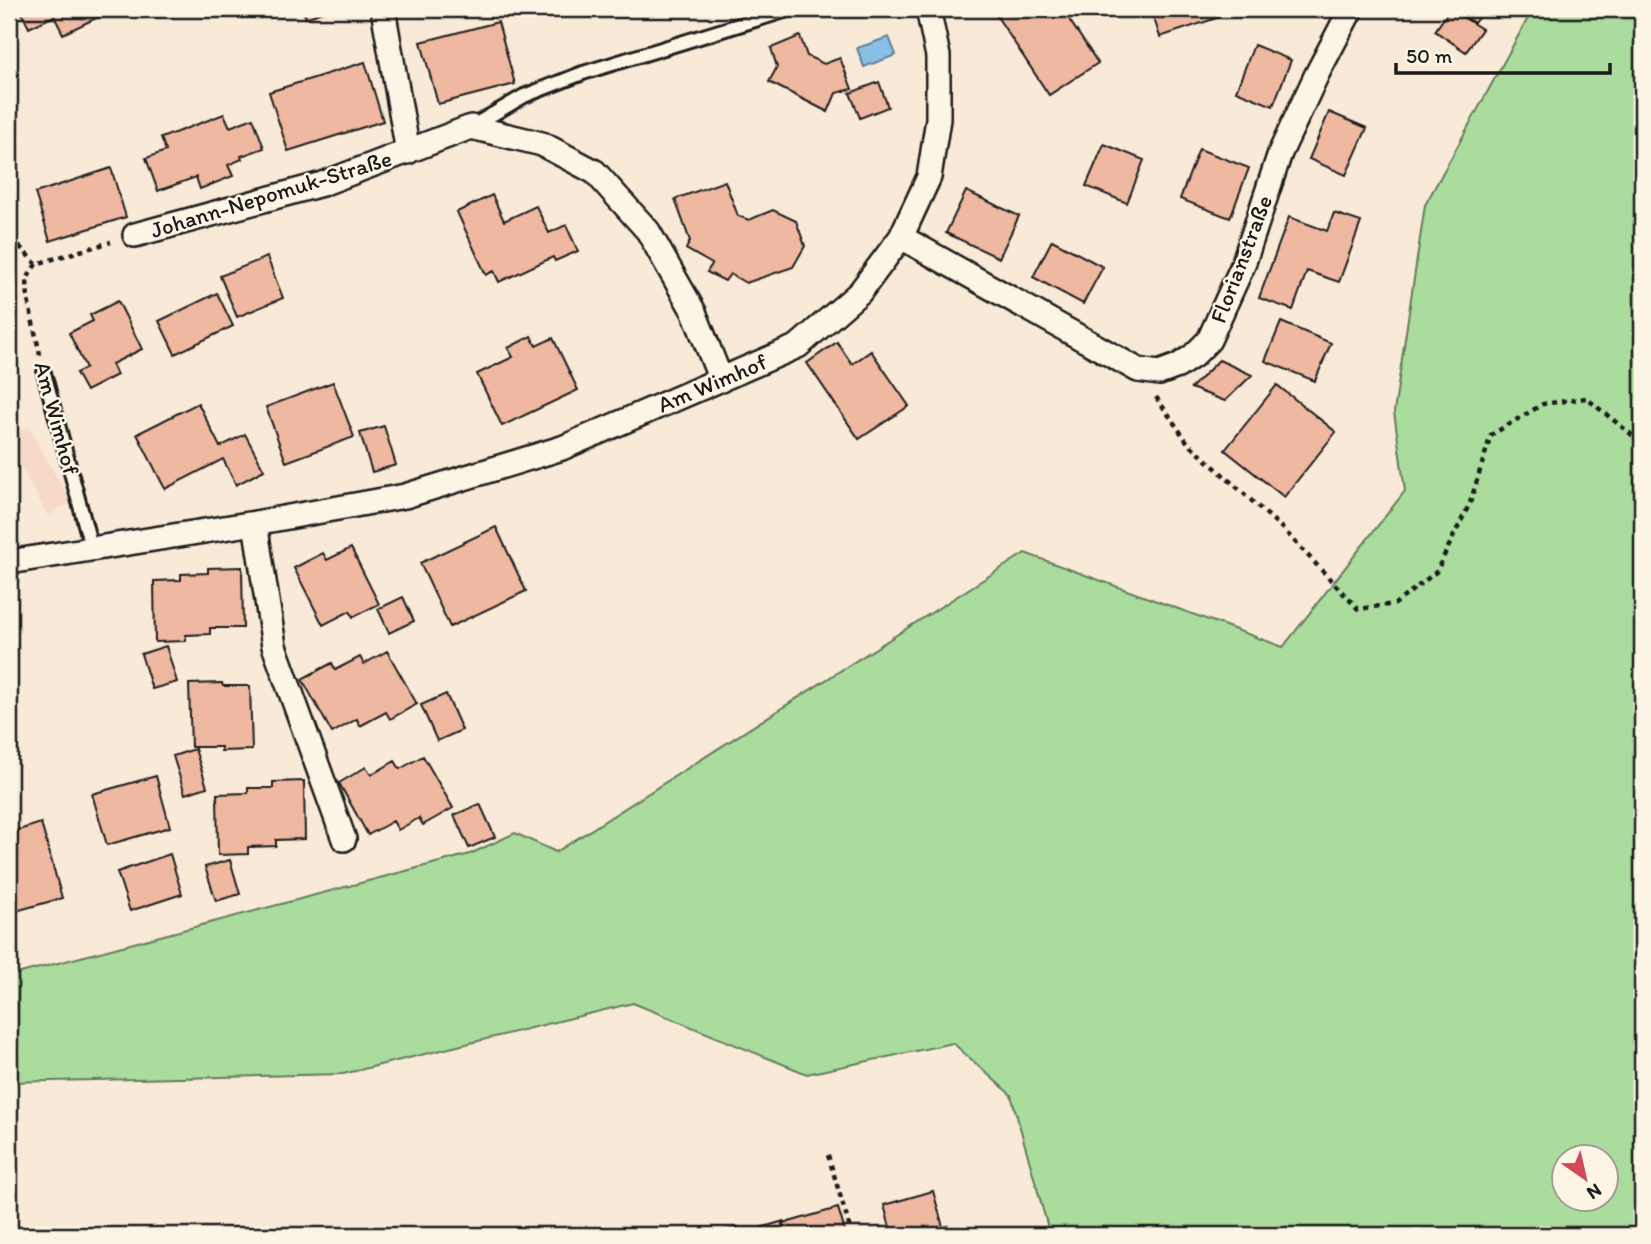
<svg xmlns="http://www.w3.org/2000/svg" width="1651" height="1244" font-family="Itim,sans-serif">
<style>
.built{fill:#f6dac7}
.green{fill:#a9dc9d;stroke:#627c5c;stroke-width:2;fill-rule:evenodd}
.water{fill:#8abfe7;stroke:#5e7e96;stroke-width:2}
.building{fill:#eeb8a1;stroke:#1c1c1c;stroke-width:2}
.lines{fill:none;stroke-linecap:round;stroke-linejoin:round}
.service-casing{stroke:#1c1c1c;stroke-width:18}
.minor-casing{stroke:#1c1c1c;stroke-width:28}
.path{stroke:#1c1c1c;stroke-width:4.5;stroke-dasharray:5 5;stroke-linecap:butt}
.service{stroke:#fcf5e5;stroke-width:12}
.minor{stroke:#fcf5e5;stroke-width:23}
.labels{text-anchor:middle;stroke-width:5;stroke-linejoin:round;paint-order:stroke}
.street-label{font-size:23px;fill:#1c1c1c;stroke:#fcf5e5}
</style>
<rect width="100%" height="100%" fill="#f9e9d7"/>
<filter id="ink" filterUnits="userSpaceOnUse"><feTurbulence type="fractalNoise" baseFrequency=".0143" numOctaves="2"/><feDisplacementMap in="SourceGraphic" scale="14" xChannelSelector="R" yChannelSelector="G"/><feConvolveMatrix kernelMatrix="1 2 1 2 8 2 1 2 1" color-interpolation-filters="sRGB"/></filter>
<g filter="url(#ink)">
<path class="built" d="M28,426L71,502L48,516L9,446V437Z"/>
<path class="green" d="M1533,9H1642V1235H1050L1011,1095L953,1043L807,1074L633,1003L343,1074L9,1082L11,1027L9,976L470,854L515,833L556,852L1025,553L1283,647L1405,491L1394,412L1425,205ZM1564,1156H1606V1198H1564Z"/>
<path class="water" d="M889,37L896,55L864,67L857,48Z"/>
<path class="building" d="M20,9H115L63,34L54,16L29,28Z
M302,9H330L306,18Z
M992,9H1062L1098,63L1049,95Z
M1138,9H1217L1220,17L1160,37L1152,12L1140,16Z
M1450,9L1482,29L1466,52L1435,31Z
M1453,9H1485L1474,23Z
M498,22L515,84L438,104L421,42Z
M800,36L807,56L824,64L840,58L852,89L836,93L828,112L769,82L777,67L771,48Z
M1254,45L1291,60L1273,106L1236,91Z
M365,62L383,121L288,151L269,92Z
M879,82L888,107L860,118L850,93Z
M1329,112L1367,128L1346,175L1309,159Z
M224,114L230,127L253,118L264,148L241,156L242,159L228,165L233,176L200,189L196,177L158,191L146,158L166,151L161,138Z
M1104,144L1144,160L1127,203L1086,186Z
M1199,149L1249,168L1230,218L1180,199Z
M111,168L126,217L50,241L35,193Z
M725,181L738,216L749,220L773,210L796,221L805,246L793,267L746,283L730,274L725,281L707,272L712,264L686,249L690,241L675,199Z
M966,191L1019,216L999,258L946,233Z
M492,195L504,221L536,206L549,233L566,225L578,251L555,261L553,257L499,282L494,271L486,275L457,212Z
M1334,213L1361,222L1339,282L1307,271L1293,310L1259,298L1289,217L1327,231Z
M1052,240L1103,267L1083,304L1033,277Z
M267,257L283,298L237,317L220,276Z
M217,293L233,326L175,354L159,321Z
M118,301L142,349L112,364L117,375L86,391L76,373L86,368L69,333L93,321L90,315Z
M1281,322L1331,343L1315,381L1265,361Z
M531,336L536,346L553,338L578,390L502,426L477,374L513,357L508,348Z
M837,342L852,364L871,351L909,406L859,439L807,363Z
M1219,360L1252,375L1225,401L1191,388Z
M333,382L354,437L286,462L266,407Z
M1277,385L1336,432L1284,497L1225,450Z
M198,403L220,447L245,434L264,470L236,485L223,459L165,489L137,434Z
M384,426L396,465L372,472L360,433Z
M496,527L526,591L450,627L420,563Z
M351,548L379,604L353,617L350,611L323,625L294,568L323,553L327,560Z
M242,567L243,628H210V634L186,635V641L155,642L154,581L181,580V574L208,573V568Z
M403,597L414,621L389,633L378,609Z
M166,646L177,682L152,689L141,654Z
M387,651L417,704L390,719L386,712L360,726L357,719L332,733L302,679L332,663L335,670L360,657L364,664Z
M222,683L223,686H250L252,750L221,751V747H191L189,684Z
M446,694L462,730L437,741L421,705Z
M195,749L207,787L185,794L173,756Z
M423,756L453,808L423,825L419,818L398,830L393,821L368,835L339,783L366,767L371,775L395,761L400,769Z
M156,776L170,827L107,845L92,794Z
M304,781L305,839L276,840V846L248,847V854L218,855L217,794L248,793V788H273V782Z
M480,804L495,837L469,848L454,815Z
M41,823L62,898L9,913V833Z
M170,854L182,894L130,911L117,872Z
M230,860L240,894L216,901L205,867Z
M933,1191L943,1227L914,1235H892L884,1205Z
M838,1208L846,1235H785L782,1224Z
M784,1221L785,1223L782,1224L785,1235H762L760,1228Z
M948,1226L950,1235H914L943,1227Z
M738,1227L740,1235H710V1234Z"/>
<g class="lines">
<defs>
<path id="service" d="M471,127L524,96L583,73L791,9
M44,373L92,550"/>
<path id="minor" d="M383,9L408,152
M135,235L322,184L471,127L542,144L595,172L648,231L694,312L721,380
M901,237L1138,370L1159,373L1178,366L1193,356L1209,340L1243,265L1280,153L1317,74L1351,9
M255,523L274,646L344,839
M9,562L255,523L405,496L562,448L798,346L860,292L901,237L929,177L938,119V56L928,9"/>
</defs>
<use href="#service" class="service-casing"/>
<use href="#minor" class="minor-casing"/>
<path class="path" d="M9,249L20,247L36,264
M40,355L28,300L27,279L36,264L111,242
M1156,397L1188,443L1284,530L1358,609L1395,604L1436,572L1470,503L1491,435L1543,404L1586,398L1642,443
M828,1155L852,1235"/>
<use href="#service" class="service"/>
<use href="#minor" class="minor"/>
</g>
</g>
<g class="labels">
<g class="street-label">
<text transform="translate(271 194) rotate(-17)" y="8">Johann-Nepomuk-Straße</text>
<text transform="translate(1241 259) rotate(-69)" y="8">Florianstraße</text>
<text transform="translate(712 383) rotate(-23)" y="8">Am Wimhof</text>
<text transform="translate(57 418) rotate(75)" y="8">Am Wimhof</text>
</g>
</g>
<rect width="1651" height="1244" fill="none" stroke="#fcf5e5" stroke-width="35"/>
<rect x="18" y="18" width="1616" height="1209" fill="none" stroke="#1c1c1c" stroke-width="2.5" filter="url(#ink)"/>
<g transform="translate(1585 1178) rotate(146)"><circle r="33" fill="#fcf5e5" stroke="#a29e95" stroke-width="2"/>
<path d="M0-5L12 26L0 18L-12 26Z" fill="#d1495b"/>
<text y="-10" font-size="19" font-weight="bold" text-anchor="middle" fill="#1c1c1c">N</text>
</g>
<path d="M1396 63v10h214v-10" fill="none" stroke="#1c1c1c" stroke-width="3.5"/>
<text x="1406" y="63" font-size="21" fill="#1c1c1c" stroke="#fcf5e5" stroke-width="5" paint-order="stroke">50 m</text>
</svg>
